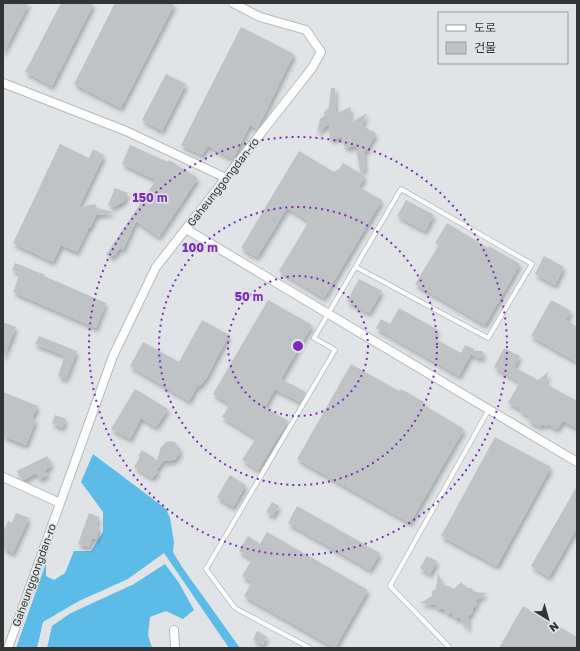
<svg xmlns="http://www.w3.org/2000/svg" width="580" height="651" font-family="'Golos Text','Noto Sans KR',sans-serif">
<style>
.forest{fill:#5dbce7}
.building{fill:#c0c3c6;filter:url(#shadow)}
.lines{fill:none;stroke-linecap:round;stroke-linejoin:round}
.service-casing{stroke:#b5b9ba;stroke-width:5.5}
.minor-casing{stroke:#b5b9ba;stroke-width:10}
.service{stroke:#fff;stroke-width:4}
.minor{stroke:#fff;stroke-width:8}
.ring{fill:none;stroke:#7b2cbf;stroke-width:2;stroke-dasharray:2 4}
.labels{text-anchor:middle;stroke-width:3;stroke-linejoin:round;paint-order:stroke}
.street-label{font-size:11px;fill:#333435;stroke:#e0e4e6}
.centre{fill:#7b2cbf;stroke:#e0e4e6;stroke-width:2}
.ring-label{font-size:12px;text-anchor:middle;font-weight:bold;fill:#7b2cbf;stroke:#e0e4e6;stroke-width:3;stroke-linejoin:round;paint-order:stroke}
</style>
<defs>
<filter id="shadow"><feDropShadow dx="2" dy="4" stdDeviation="2" flood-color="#0004"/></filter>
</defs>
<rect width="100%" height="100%" fill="#e0e4e6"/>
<path class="forest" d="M93,454L166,509L170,518L174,542L173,552L182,567L240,648H229L164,553L128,579L79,601L43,622L37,648H16L46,563V576L54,580L65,573L74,551H91L103,532V512L81,482Z
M165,564L179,583L194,610L183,619L166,611L150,617L148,635L152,648H47L52,626L71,613L134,584Z"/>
<path class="building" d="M3,3H29L3,54Z
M61,3H94L52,86L25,72Z
M115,3H175L121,108L74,84Z
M241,27L294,54L257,129L250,125L233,159L208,146L202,155L181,145Z
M166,74L186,84L162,131L142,120Z
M331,88H335L336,113L351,107L350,123L367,113L362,126L376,133L368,148L364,152L365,170L360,171L356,146L345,148L342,137L330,140L329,124L317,133L320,119L325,115L324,112L329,107Z
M60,144L89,158L93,149L104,155L79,207L95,204L97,208L113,212V213L96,215L90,228L89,227L77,252L61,245L53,262L13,243Z
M130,145L168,162L169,160L198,178L159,237L136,221L123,250L120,248L114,256L106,255L156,180L122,164Z
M299,151L334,172L339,169L343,163L365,176L359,187L382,200L324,298L279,271L309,221L287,208L257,257L241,248Z
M115,188L128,193L124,201L114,207L108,205Z
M406,200L434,215L425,231L397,216Z
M447,223L488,248L489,246L520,264L485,325L415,284L439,245L435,243Z
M544,256L564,267L555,285L535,274Z
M15,263L45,275L44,276L106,303L96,328L13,292L20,273L12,270Z
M359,279L382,291L369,313L347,301Z
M268,300L312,325L281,379L306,392L300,402L275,389L265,407L288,421L258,470L242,460L256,438L222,417L230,404L213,394Z
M551,300L571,311L566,320L577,327V362L531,336Z
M399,308L438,330L434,338L461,353L465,345L474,349L473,351H482L484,354L482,358H479L471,354L459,376L376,328L381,319L390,324Z
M202,320L229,335L207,377L200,386L198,385L189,401L130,366L143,342L179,362Z
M3,322L16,327L3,359Z
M39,336L77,351L66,379L58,376L65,356L35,344Z
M504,348L520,356L514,367L538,380L548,372L546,384L577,401V428L563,421L558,428L556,429L548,424L547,426L542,424L540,427L528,420L530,417L520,411L521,409L508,403L520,382L494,367Z
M351,364L399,391L401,389L424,402L422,404L464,429L410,523L297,459Z
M135,389L168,409L156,427L141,418L130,439L111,429Z
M3,392L38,406L32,418L36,420L26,445L3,436Z
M55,415L66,419L62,428L52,423Z
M495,437L551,467L497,566L441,536Z
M169,441L175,442L181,450L176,459L170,461L164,460L156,471L158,472L152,478L134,467L140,457L138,456L142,450L157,460L161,447L166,442Z
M47,456L52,465L45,470L48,475L40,479L36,473L24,480L21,479L17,471Z
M230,475L246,485L233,507L217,497Z
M577,486V528L549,577L531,566Z
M272,502L279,506L273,516L266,512Z
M297,506L380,553L370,570L288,523Z
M16,513L29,518L13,553L3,548V532L8,521L12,523Z
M89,513L99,517L96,526L100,527L96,539L92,538L89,547L78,544Z
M267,532L368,590L335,648L244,596L252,582L242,576L252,559L239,551L248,536L260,544Z
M427,556L437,561L430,574L420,568Z
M438,573L444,586H449L454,589L461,582L467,588H471L475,592L487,593L476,600L477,605L473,608L472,613L468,616L469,630L460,618H455L452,614L446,613L444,609H438L435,605L420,603L432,596V591L436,589Z
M523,606L577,637V648H499Z
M257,631L267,637L263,645L253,640Z"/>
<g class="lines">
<defs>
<path id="service" d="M310,648L235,608L206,569L335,350L314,338L401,189L532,264L488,338L356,267
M450,648L390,586L489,409"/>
<path id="minor" d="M3,83L126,131L226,178
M186,229L577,462
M3,477L60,503
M174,630L175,648
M8,648L113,356L156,267L312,68L321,52L306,30L260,17L233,3"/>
</defs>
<use href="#service" class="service-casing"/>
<use href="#minor" class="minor-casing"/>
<use href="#service" class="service"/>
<use href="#minor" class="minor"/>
</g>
<g class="ring">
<circle cx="298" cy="346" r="70"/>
<circle cx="298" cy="346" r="139"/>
<circle cx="298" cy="346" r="209"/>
</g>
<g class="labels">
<g class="street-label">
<text transform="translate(223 182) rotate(-52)" y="4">Gaheunggongdan-ro</text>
<text transform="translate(34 575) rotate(-70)" y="4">Gaheunggongdan-ro</text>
</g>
</g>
<circle cx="298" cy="346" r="6" class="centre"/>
<g class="ring-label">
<text x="150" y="202">150 m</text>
<text x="200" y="252">100 m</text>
<text x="249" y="301">50 m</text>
</g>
<rect width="580" height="651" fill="none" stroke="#333435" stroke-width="8"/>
<rect x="438" y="12" width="130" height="52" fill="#e0e4e6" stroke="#9b9e9f"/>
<rect x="446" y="25" width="20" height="6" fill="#ffffff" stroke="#9b9e9f"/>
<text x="474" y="32" font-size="12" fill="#333435">도로</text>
<rect x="446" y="42" width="20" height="12" fill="#c0c3c6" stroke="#9b9e9f"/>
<text x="474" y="52" font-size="12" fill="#333435">건물</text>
<g transform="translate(548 619) rotate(143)" stroke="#e0e4e6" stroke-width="3" paint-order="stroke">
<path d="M0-3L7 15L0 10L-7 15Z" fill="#333435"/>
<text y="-6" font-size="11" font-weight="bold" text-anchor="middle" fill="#333435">N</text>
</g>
</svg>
